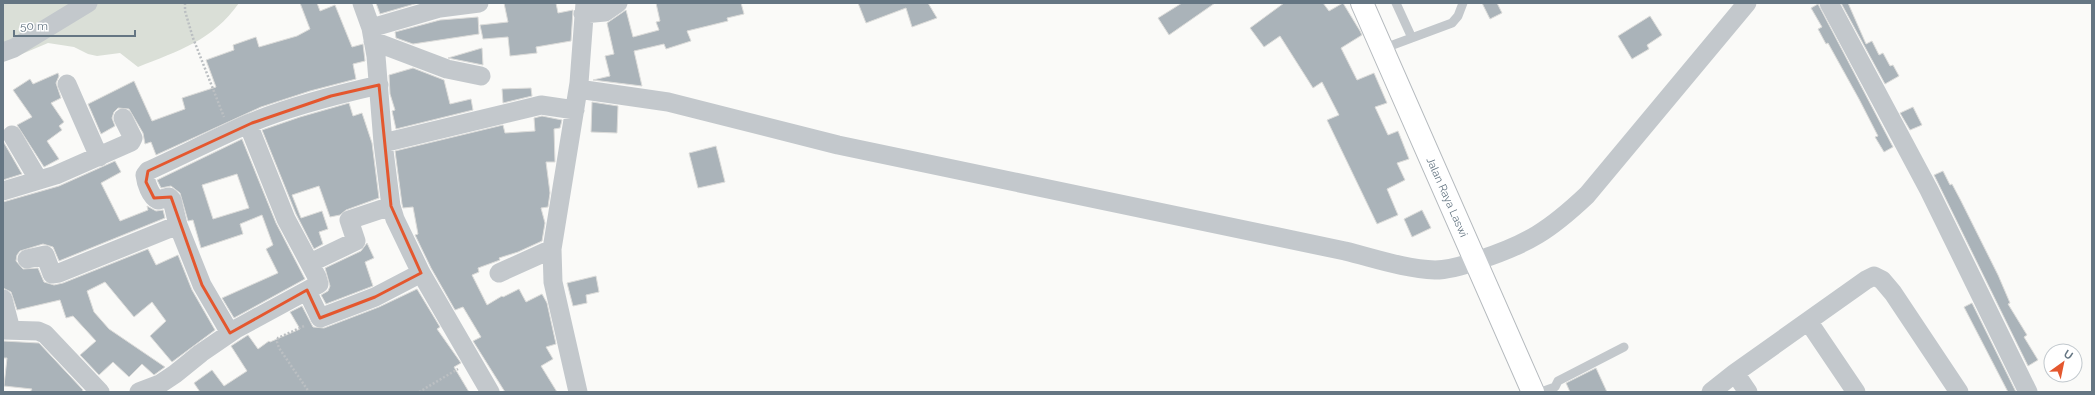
<svg xmlns="http://www.w3.org/2000/svg" width="2095" height="395" font-family="Raleway,sans-serif">
<style>
.green{fill:#dadfd7}
.building{fill:#aab3b9;stroke:#dcdcda;fill-rule:evenodd}
.lines{fill:none;stroke-linecap:round;stroke-linejoin:round}
.primary-casing{stroke:#b5babe;stroke-width:24}
.path{stroke:#bbbfc2;stroke-width:2.5;stroke-dasharray:2 2;stroke-linecap:butt}
.service{stroke:#c3c8cc;stroke-width:9}
.minor{stroke:#c3c8cc;stroke-width:19}
.primary{stroke:#fff;stroke-width:22}
.marked{fill:none;stroke:#e4572e;stroke-width:3;stroke-linejoin:round}
.labels{text-anchor:middle;stroke-width:4;stroke-linejoin:round;paint-order:stroke}
.street-label{font-size:11px;fill:#657683;stroke:#fff}
</style>
<rect width="100%" height="100%" fill="#fafaf8"/>
<path class="green" d="M3,3H239C212,41 178,51 138,67L120,53L97,56L88,54L74,47L48,43L3,62Z"/>
<path class="building" d="M300,3H317L320,11L335,5L352,47L363,44L365,61L353,64L356,79L310,91L261,107L156,155L151,142L145,144L143,133L129,109L118,108L114,112L112,118L115,126L101,134L88,104L134,81L152,121L185,109L182,98L216,87L206,60L234,50L233,45L256,37L259,47L297,36L310,29Z
M376,3H418L380,14Z
M504,3H556L558,13L573,10L571,41L536,47L537,53L510,56L508,37L483,39L480,25L508,22Z
M656,3H741L744,14L727,18L728,21L687,31L691,41L666,49L664,44L634,51L642,86L593,80L610,76L605,56L614,54L607,23L626,10L633,37L659,30L656,22L660,21Z
M858,3H928L937,18L912,27L906,8L866,23Z
M1182,3H1215L1169,35L1158,18Z
M1284,3H1323L1329,11L1343,3L1360,31L1362,35L1341,48L1357,80L1374,73L1387,103L1375,107L1388,135L1398,131L1409,159L1397,163L1405,180L1387,189L1398,215L1377,224L1327,120L1339,115L1322,82L1313,88L1280,36L1264,47L1250,28Z
M1482,3H1497L1502,13L1490,19Z
M1841,3H1848L1866,44L1872,41L1879,55L1883,53L1890,66L1893,65L1899,76L1885,84Z
M1818,4L1893,147L1884,152L1875,137L1878,136L1859,99L1828,43L1826,44L1818,29L1822,27L1811,8Z
M1650,16L1662,35L1647,45L1649,49L1632,59L1618,36Z
M478,17L479,34L413,44L396,38L395,32L440,20Z
M482,48L483,65L448,58Z
M413,68L444,80L450,104L471,99L473,110L396,129L392,111L395,110L390,94L389,75Z
M58,73L59,76L56,83L61,98L51,103L64,122L59,126L62,130L47,141L59,159L44,167L17,125L32,117L13,90L30,79L33,84Z
M531,88L532,96L503,103L502,89Z
M592,102L618,106L617,133L591,132Z
M349,103L353,116L362,113L372,143L379,198L346,210L340,215L330,217L319,186L292,195L301,218L322,211L328,229L319,232L323,244L314,249L296,214L262,130L300,117Z
M1913,107L1922,125L1910,130L1900,113Z
M542,116L562,120L560,128L554,129L555,162H546L550,193L548,207L541,208L545,223L542,241L518,252L499,258L500,260L478,268L479,272L472,275L487,305L502,296L503,297L519,289L526,302L542,294L547,303L556,344L546,347L553,359L541,366L557,392H505L473,341L481,337L463,307L455,310L431,268L415,235L418,234L413,207L403,208L402,204L395,151L503,125L505,133L535,131L534,118Z
M242,139L276,223L305,279L234,318L222,298L278,273L266,249L273,245L262,215L240,224L243,234L201,248L193,220L188,221L180,193L171,186L161,188L157,180ZM237,174L249,208L213,219L202,185Z
M3,141L22,174L3,180Z
M716,146L725,182L698,188L689,153Z
M115,161L121,172L101,183L120,221L148,210L147,206L156,211L163,210L165,218L59,261L53,247L43,244L20,251L17,255L16,261L23,269L38,268L44,282L54,285L63,283L148,249L156,265L178,255L192,290L215,330L172,362L150,336L166,321L152,302L134,317L105,282L87,291L94,312L109,329L165,367L154,375L142,364L129,377L113,362L99,375L80,355L96,341L73,316L66,318L60,300L17,310L11,292L3,288V202L59,186Z
M1943,171L1950,185L1952,184L1961,201L1998,275L2010,303L2008,304L2027,335L2024,337L2038,360L2028,366L1934,175Z
M1422,210L1431,228L1412,237L1404,219Z
M367,243L374,258L365,262L373,286L326,304L321,295L328,291L330,286L325,268L361,251Z
M596,276L599,292L586,295L587,303L573,306L567,283Z
M417,289L440,327L437,329L461,363L454,367L469,392H200L194,383L212,370L224,386L247,371L231,346L248,335L258,349L269,341L270,342L300,329L290,312L302,306L313,327L324,328L379,307Z
M1972,303L2016,392H2008L1964,307Z
M3,341L39,343L83,390L82,392H30L32,389L4,386L7,358H3Z
M1596,368L1607,392H1570L1566,383Z"/>
<g class="lines">
<defs>
<g id="primary">
<path id="s1" d="M1362,3L1533,392"/>
</g>
</defs>
<use href="#primary" class="primary-casing"/>
<path class="path" d="M185,3V11L193,38L224,117
M304,326L278,338L277,342L279,348L309,392
M419,392L458,369"/>
<path class="service" d="M1396,3L1412,38
M1382,49L1452,23L1458,16L1463,3
M1541,392L1555,387L1558,381L1624,347"/>
<path class="minor" d="M362,3L371,28L376,56L383,143L391,206L395,219L421,273L490,392
M1829,3L1929,190L2028,392
M583,14L605,12L618,3
M371,28L440,8L479,3
M373,41L447,69L481,76
M3,52L14,48L88,3
M67,84L99,157
M578,89L668,102L838,145L1345,251C1374,258 1405,269 1435,270C1450,270 1465,265 1479,260C1528,244 1550,230 1587,195L1747,3
M12,135L38,179
M383,143L533,107L541,105L575,110
M3,191L56,175L131,142L133,138L123,118
M27,259L45,255L52,274L59,273L178,225
M310,263L356,241L349,220L391,206
M499,273L552,249
M307,291L320,318L375,297L421,273
M3,299L11,330
M1808,321L1856,392
M3,330L38,331L45,334L100,392
M230,333L202,285L178,225L172,200L169,197L158,200C150,196 146,183 145,175L148,171C183,155 216,138 250,123C291,106 335,95 379,85
M1735,373L1748,392
M139,392L160,384L175,374L201,353L236,329L319,284L317,277L286,219L248,124
M578,392L553,282L552,249L579,83L585,3
M1711,392L1735,373L1866,280L1874,276L1882,280L1893,293L1959,392"/>
<use href="#primary" class="primary"/>
</g>
<path class="marked" d="M379,85L391,206L421,273L375,297L320,318L307,290L230,333L202,285L171,197L154,198L146,182L148,171L252,123L331,96Z"/>
<g class="labels">
<g class="street-label">
<text dy="4" stroke="none"><textPath href="#s1" startOffset="212">Jalan Raya Laswi</textPath></text>
</g>
</g>
<rect width="2095" height="395" fill="none" stroke="#657683" stroke-width="8"/>
<g transform="translate(2063 363) rotate(33)"><circle r="19" fill="#ffffff" stroke="#c1c8cd"/>
<path d="M0-3L7 15L0 10L-7 15Z" fill="#e4572e"/>
<text y="-6" font-size="11" font-weight="bold" text-anchor="middle" fill="#657683">U</text>
</g>
<path d="M14 30v6h121v-6" fill="none" stroke="#657683" stroke-width="2"/>
<text x="20" y="30" font-size="12" fill="#657683" stroke="#ffffff" stroke-width="3" paint-order="stroke">50 m</text>
</svg>
